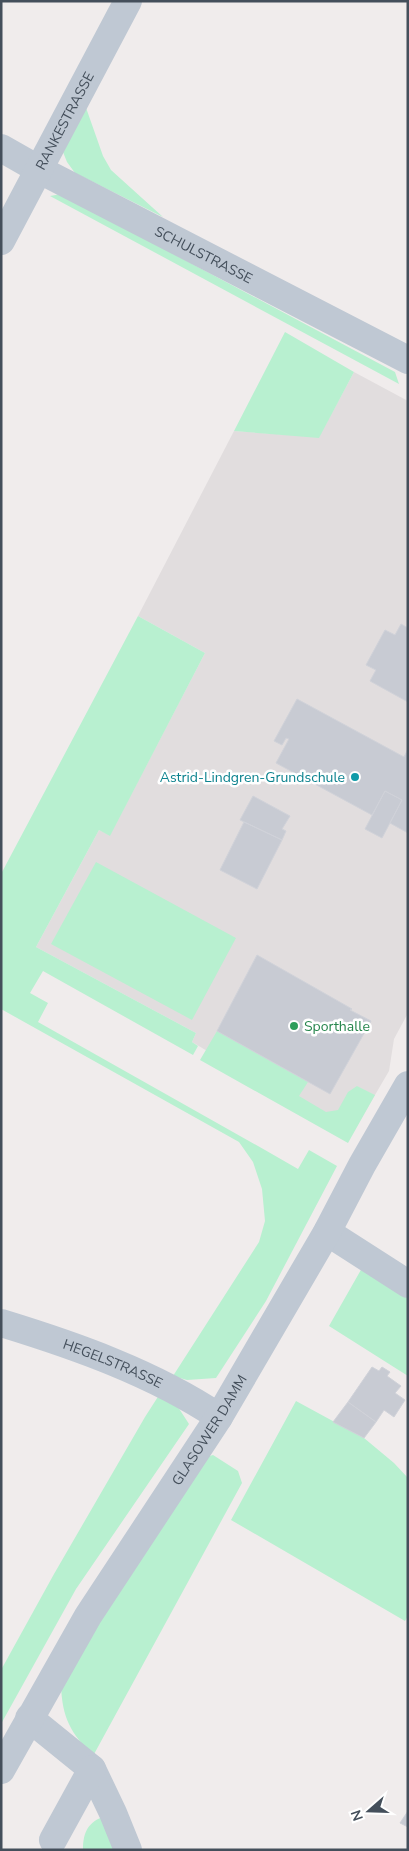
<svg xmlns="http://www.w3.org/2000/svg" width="409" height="1851" font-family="'Nunito Sans',sans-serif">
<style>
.education{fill:#e1ddde}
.green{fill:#b8f0d0}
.building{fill:#c8cbd3;stroke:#d0d2d9}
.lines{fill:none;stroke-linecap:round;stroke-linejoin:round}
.minor{stroke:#bfc8d3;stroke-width:28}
.culture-dot{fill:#0f9aa8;stroke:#fff;stroke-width:2}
.leisure-dot{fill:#2e9e5b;stroke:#fff;stroke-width:2}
.labels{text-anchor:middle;stroke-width:5;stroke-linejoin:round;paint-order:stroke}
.street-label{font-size:14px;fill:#444f5b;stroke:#fff}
.culture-label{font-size:14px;fill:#0d838f;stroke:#fff;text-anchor:end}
.leisure-label{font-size:14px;fill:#27864d;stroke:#fff;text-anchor:start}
</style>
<rect width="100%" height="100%" fill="#f0ecec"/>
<path class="education" d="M354,372L408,401V1013L394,1039L389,1071L351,1136L192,1042L196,1033L36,947L99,830L110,835L205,653L138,616L234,431L319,437Z"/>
<path class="green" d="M84,102L103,156L111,170L163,217L75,173L67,162L61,147Z
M61,194L395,372L399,384L50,196Z
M285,332L354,372L319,438L234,431Z
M138,616L205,653L110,836L99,830L36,947L196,1033L192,1042L198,1046L193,1055L43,971L30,993L48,1003L38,1022L265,1150L298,1169L309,1150L337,1166L266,1301L216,1378L187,1380L173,1376L259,1242L265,1221L262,1189L253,1162L239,1142L1,1009V874Z
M96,862L236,938L192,1020L51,944Z
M217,1031L308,1082L299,1096L326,1112L338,1110L348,1092L357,1086L375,1095L348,1143L200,1060Z
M362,1268L408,1298V1376L329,1326Z
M161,1392L178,1407L189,1424L76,1589L1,1724V1670L54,1574L145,1417Z
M296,1401L364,1438L394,1463L408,1478V1616L405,1621L231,1520Z
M213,1455L238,1471L242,1483L93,1756C71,1733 62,1718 61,1685L128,1575L206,1457Z
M105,1816L120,1850H83C83,1832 88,1822 105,1816Z"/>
<path class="building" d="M401,624L408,628V702L370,681L376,670L366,665L385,630L395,635Z
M297,699L404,757L408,749V833L390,823L402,800L385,791L372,815L276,763L289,739L286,738L282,745L274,741Z
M385,791L402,800L382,838L365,829Z
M253,796L290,816L282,829L286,831L282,840L240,820Z
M244,822L282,840L257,889L220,870Z
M257,955L352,1009L350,1010L371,1021L330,1094L217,1031Z
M372,1367L379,1371L382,1367L390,1372L387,1376L401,1386L395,1393L405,1400L394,1417L384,1410L376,1422L348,1402Z
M348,1402L376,1422L364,1438L333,1422Z
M408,1811V1827L400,1823Z"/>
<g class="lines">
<g class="minor">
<path id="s1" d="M1,148L38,169L408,360"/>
<path id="s2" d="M1,241L128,1"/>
<path d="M327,1232L408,1284"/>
<path id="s3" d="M1,1323C76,1346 153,1373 219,1417"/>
<path d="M29,1718L92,1769L113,1813L128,1850"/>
<path id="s4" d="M1,1770L88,1616L219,1417L327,1232L362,1165L408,1085"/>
<path d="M53,1840L92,1769"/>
</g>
</g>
<circle class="culture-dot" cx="355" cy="777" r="5"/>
<circle class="leisure-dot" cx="294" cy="1026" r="5"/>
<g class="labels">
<g class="street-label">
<text dy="5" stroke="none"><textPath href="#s2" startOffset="136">RANKESTRASSE</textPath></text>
<text dy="5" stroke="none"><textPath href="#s1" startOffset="229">SCHULSTRASSE</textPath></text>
<text dy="5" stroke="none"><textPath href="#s3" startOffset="119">HEGELSTRASSE</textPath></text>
<text dy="5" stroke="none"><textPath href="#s4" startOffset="399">GLASOWER DAMM</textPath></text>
</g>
<g class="culture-label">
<text x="345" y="782">Astrid-Lindgren-Grundschule</text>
</g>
<g class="leisure-label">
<text x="304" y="1031">Sporthalle</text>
</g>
</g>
<rect width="409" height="1851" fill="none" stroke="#444f5b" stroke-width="5"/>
<g transform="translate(369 1811) rotate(250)" stroke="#ffffff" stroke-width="4" paint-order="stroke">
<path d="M0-4L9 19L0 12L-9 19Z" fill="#444f5b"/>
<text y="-8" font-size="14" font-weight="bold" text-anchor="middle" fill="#444f5b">N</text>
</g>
</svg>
